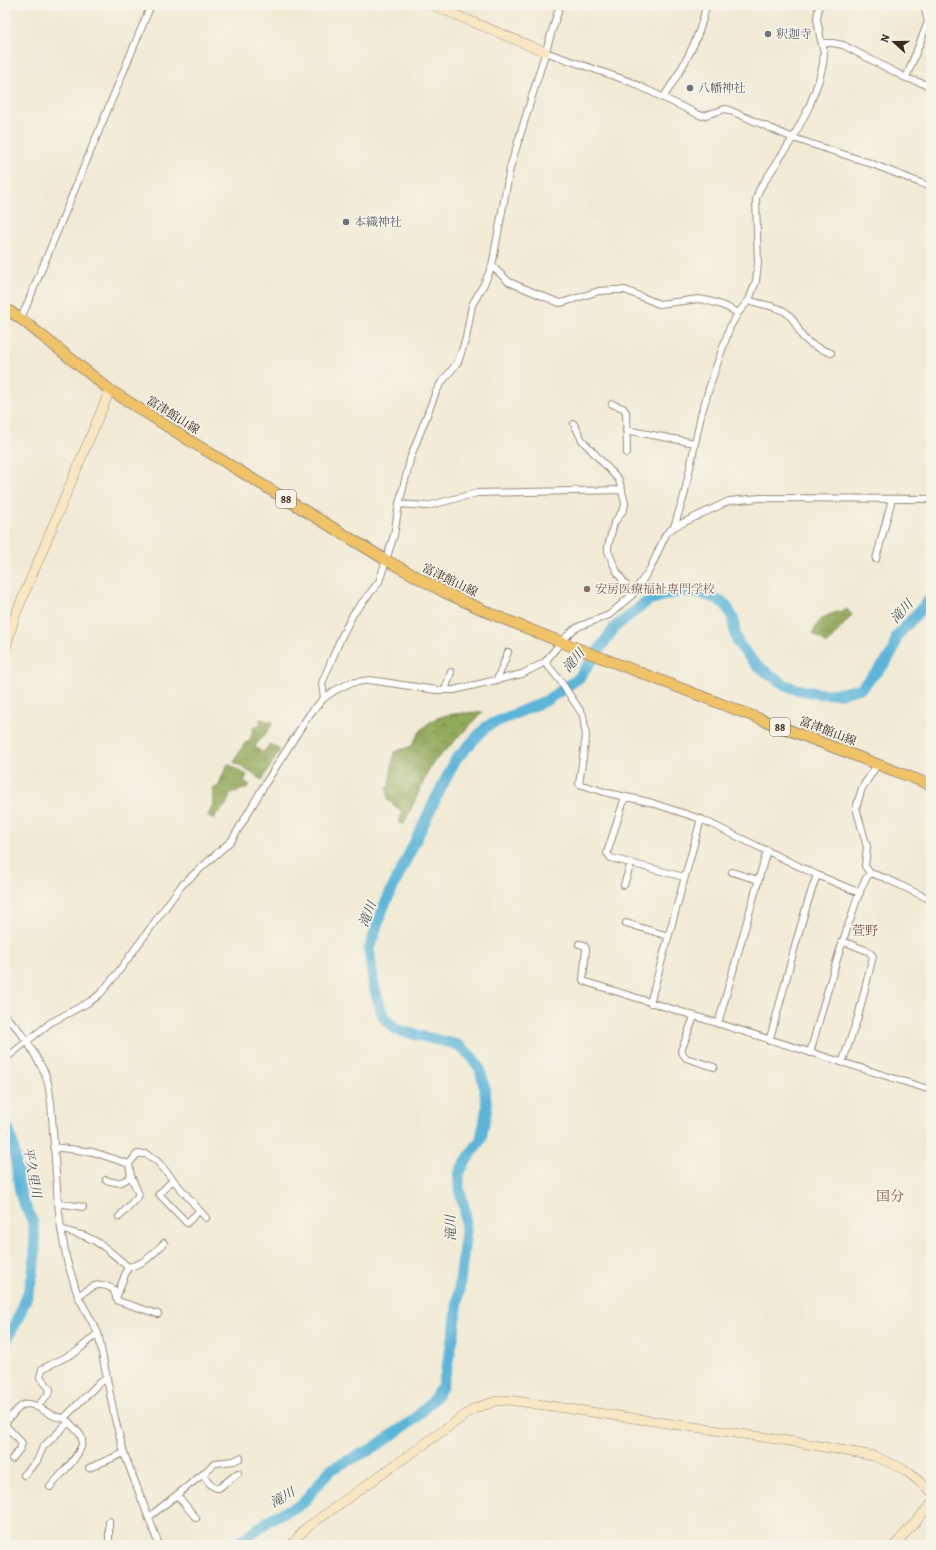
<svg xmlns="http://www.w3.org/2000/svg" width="936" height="1550" font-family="Alegreya,'Noto Serif JP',serif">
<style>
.forest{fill:url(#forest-crowns);stroke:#666a3c}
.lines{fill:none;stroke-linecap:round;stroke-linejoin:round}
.river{stroke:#5cb5d9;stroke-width:11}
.street-casing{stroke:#968a79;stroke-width:8}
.secondary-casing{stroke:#968a79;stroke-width:10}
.primary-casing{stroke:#968a79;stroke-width:12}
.street{stroke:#fff;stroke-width:6}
.secondary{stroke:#f9e7c3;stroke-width:9}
.primary{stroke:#f1c369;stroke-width:10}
.worship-dot{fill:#6b7280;stroke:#f7f3e8;stroke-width:1.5}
.education-dot{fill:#8d6e63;stroke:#f7f3e8;stroke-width:1.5}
.labels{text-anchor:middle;stroke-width:3.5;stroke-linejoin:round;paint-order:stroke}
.shield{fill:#f7f3e8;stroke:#73665b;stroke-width:1}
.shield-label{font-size:11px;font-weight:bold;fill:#3b2a1e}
.worship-label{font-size:12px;fill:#5b616d;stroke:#f7f3e8;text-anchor:start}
.street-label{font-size:12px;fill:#3b2a1e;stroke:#f7f3e8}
.education-label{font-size:12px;fill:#785e54;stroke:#f7f3e8;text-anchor:start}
.water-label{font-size:13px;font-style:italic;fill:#455456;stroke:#f7f3e8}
.neighbourhood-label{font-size:13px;fill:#7f5743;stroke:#f7f3e8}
.quarter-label{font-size:14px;fill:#7f5743;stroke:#f7f3e8}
</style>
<defs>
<pattern id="forest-crowns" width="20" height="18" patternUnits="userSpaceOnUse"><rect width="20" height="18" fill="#91a95a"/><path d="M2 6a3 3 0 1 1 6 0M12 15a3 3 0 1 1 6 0" fill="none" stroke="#788a4a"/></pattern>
</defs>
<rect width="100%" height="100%" fill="#f7f3e8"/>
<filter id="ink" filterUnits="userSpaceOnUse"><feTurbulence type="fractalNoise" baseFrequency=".025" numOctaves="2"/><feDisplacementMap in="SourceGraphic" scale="8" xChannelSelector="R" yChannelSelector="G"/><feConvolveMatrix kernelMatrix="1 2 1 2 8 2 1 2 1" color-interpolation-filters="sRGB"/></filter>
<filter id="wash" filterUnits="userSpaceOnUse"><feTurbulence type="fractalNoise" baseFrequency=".012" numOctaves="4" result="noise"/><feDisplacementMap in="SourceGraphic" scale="16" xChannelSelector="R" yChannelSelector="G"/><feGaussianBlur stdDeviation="0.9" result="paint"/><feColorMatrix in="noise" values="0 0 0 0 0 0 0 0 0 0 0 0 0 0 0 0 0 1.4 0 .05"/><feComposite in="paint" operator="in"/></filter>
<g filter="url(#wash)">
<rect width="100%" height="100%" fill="#f1ead4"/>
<path class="forest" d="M847,609L852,615L827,644L813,633C820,615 829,615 847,609Z
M483,712L431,765L404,824L399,823L402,812L388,800L387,788L389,787L394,752L412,746C427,712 449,714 483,712Z
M260,719L273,722C269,733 260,737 255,747L263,753L270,744L280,750L262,780L234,762L244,744L250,740L254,726L261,725Z
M228,764L247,775L244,782L250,785L247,788L231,793L226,805L213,819L208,816L214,801L212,789L219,786L222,776Z"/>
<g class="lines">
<path class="river" d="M5,1122C17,1145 15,1170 21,1196C23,1205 31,1214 33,1224C40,1269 28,1303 5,1342
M235,1545L274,1517L302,1504L331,1469L370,1450L415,1419L433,1400L442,1387L446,1371L454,1333L466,1231L465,1210L459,1188V1174L464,1164L481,1139L487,1107L484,1086L480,1069L472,1057L458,1045L397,1030L384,1018L374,987L369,949L384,906L435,800L456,759L487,726L547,700L579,678L615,627L649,600L681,591L700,593L717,599L726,605L733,618L735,634L738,643L755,664L785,685L796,689L821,694L842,693L861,688L885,663L893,651L897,636L931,598"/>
</g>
</g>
<g filter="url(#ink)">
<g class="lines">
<defs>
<path id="street" d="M822,43H833L843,45L906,78L931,86
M545,52L631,82L699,115L703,116L725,109L729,110L793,138L867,162L931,187
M906,78L928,22L924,5
M663,98C682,69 700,40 706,5
M492,266L509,282L557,302L561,303L599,291L614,290H625L659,304L699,299C713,301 726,306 738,313
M749,300C762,306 775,304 787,313C794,318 797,328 802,336C809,345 821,349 831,353
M21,319L151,5
M612,404L623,408L626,412L627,453
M574,424L582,440L619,480L625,503L624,509L614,523L608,546V551L616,570L632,595
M626,430L695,443
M399,504L427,506L477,493L622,490
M674,527L684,496L701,415L713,376L730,327L738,313L749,300L756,281L758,264L756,199L759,190L793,138L809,107L819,80L823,64L824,52L820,36L817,19L819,5
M876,559L892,499
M545,662L559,679L583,715L586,736L579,784L608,793L649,802L701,819L817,875L860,893
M497,680L508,652
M445,690L451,672
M324,698L322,683L340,640L353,614L379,582L394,535L399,504L411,456L436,392L441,383L458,362L466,338L472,305L484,284L492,266L510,168L560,5
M625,797L607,853L611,858L684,877
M732,872L758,880
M870,873L865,866L867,847L856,808L862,788L877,765
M624,885L631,863
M626,923L668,936
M579,944L584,945L586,949L583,980L586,982L931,1090
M650,1003L701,819
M5,1016L17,1028L27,1041L45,1073L48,1083L51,1102L58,1203L61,1229L67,1261L78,1296L98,1333L115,1419L124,1453L159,1545
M694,1017L681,1051L686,1058L714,1067
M718,1024L767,850
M769,1041C786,986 797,929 817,875
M810,1053C823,1007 835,960 852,915C856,901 861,884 870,873L885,878L931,900
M5,1059L50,1023L91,1001L100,994L116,975L181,886L232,840L265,784L309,715L324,698L334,691L350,683L370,680L436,690H454L522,674L545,662L561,642L573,630L580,626L609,615L632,595L650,569L666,534L674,527L729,501L760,498L931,499
M842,1063L858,1017L873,956L868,951L842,941
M53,1147L93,1152L129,1164L137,1154H146L157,1161L206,1218
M106,1180C119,1184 121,1184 131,1176
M173,1180L159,1194L187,1223L199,1211
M58,1203L83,1207
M119,1217L139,1195L131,1176L129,1164
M61,1229C69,1232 77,1234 85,1236C102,1243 115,1256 128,1267
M78,1296C91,1288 97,1280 113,1289L118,1301L158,1314
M116,1298L128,1267C144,1265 153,1254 164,1243
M37,1407L50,1392V1389L40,1377L42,1369L76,1352L98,1333
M5,1423C11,1417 16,1409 23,1405C34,1399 50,1419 64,1418L98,1384L107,1378
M5,1425L22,1443L20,1449L12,1459
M89,1468L124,1453
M203,1474C207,1480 212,1489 219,1488L238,1473
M24,1475L37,1461L43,1447L69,1422
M50,1487C58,1477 85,1452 82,1439C80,1431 70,1424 64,1418
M177,1495L196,1518
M149,1517L203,1474L215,1463L234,1461L240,1458
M109,1545V1521"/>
<path id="secondary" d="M432,5L545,52
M5,650L15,616L110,390
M291,1545L306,1528L475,1408L497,1401L509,1400L796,1442L874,1456L904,1469L931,1491
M895,1545L931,1504"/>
<path id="primary" d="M5,308L21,319L110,390L187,439L386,560L444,592L494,615L561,642L931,785"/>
</defs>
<use href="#street" class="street-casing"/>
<use href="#secondary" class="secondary-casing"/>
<use href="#primary" class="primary-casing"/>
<use href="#street" class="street"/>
<use href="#secondary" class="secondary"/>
<use href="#primary" class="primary"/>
</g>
</g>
<g class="worship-dot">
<circle cx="768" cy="34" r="4"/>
<circle cx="690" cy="88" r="4"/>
<circle cx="346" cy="222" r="4"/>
</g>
<circle class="education-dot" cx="587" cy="589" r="4"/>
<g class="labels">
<g class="shield">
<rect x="276" y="490" width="20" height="18" rx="3"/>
<rect x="770" y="718" width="20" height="18" rx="3"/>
</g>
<g class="shield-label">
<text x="286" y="503">88</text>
<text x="780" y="731">88</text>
</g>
<g class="worship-label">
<text x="776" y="38">釈迦寺</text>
<text x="698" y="92">八幡神社</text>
<text x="354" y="226">本織神社</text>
</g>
<g class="street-label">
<text transform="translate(173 415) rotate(32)" y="4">富津館山線</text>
<text transform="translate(450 580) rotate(26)" y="4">富津館山線</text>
<text transform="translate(828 731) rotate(21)" y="4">富津館山線</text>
</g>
<g class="education-label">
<text x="595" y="593">安房医療福祉専門学校</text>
</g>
<g class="water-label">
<text transform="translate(901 611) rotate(-48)" y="5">滝川</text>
<text transform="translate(573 660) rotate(-50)" y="5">滝川</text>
<text transform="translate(367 914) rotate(-69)" y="5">滝川</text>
<text transform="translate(33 1172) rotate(79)" y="5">平久里川</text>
<text transform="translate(450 1228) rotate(-91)" y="5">滝川</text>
<text transform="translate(282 1497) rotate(-30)" y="5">滝川</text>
</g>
<g class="neighbourhood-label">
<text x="865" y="935">萱野</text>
</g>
<g class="quarter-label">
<text x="890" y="1201">国分</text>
</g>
</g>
<rect width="936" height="1550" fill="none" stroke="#f7f3e8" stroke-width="20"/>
<g transform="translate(894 42) rotate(291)" stroke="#f7f3e8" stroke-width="3" paint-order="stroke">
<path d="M0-3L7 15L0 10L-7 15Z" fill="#3b2a1e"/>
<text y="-6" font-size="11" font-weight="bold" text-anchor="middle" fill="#3b2a1e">N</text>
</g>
</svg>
